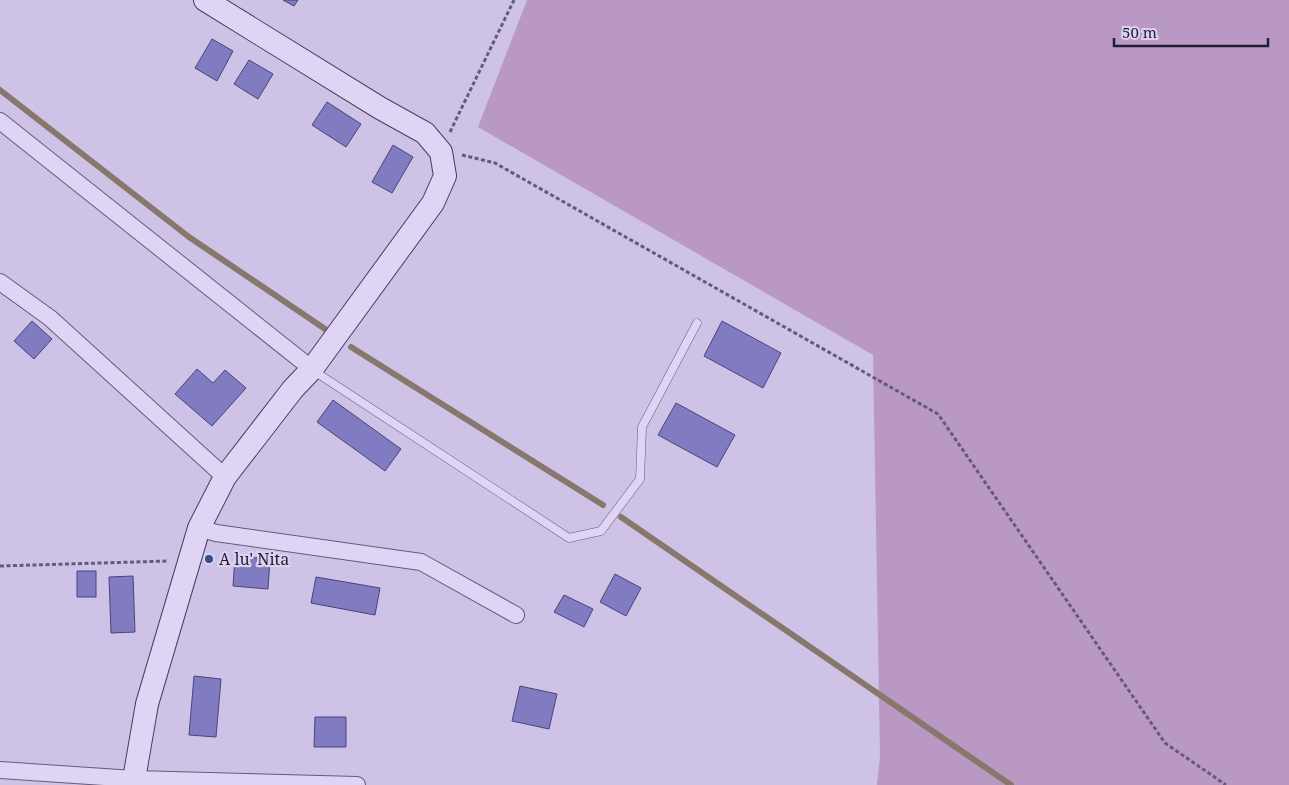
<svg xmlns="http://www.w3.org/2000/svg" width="1289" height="785" font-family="'Noto Serif',serif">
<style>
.green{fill:#b998c4}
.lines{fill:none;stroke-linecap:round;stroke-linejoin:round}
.stream{stroke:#87776c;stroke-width:6}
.building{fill:#817cc1;stroke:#47447b}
.lane-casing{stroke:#625b7f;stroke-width:9}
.street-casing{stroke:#625b7f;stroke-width:18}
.secondary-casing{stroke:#443f61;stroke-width:24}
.path{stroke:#625b7f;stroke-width:3;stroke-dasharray:4 2.5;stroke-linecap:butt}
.lane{stroke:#dfd4f4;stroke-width:8}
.street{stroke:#dfd4f4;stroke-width:16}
.secondary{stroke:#dfd4f4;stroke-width:22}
.poi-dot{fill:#335186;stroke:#dcd1f0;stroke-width:2}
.labels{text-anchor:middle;stroke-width:4.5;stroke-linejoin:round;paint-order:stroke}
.poi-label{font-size:16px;fill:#201e31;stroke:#dcd1f0;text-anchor:start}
</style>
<rect width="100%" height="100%" fill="#cfc2e7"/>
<path class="green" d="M527,0H1289V785H877L880,756L873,355L478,127Z"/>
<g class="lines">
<path class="stream" d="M0,90L189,237L328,331
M351,347L603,505
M621,517L1011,785"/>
</g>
<path class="building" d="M283,0H298L294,6Z
M212,39L233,51L217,81L195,68Z
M249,60L273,74L258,99L234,84Z
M327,102L361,124L346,147L312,125Z
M393,145L413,157L392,193L372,182Z
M32,321L52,339L34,359L14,341Z
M722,321L781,353L763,388L704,356Z
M197,369L213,383L225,370L246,388L212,426L175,394Z
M333,400L401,449L385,471L317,422Z
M676,403L735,435L717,467L658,435Z
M235,556L270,559L268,589L233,586Z
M77,571H96V597H77Z
M615,574L641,588L626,616L600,602Z
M133,576L135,632L111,633L109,577Z
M316,577L380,588L375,615L311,603Z
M564,595L593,609L584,627L554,612Z
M194,676L221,679L216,737L189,735Z
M520,686L557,694L549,729L512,721Z
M315,717H346V747H314Z"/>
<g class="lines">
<defs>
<path id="lane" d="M314,371L569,538L601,531L640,479L642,427L697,323"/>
<path id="street" d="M0,121L312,369
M0,282L50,318L225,477
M199,528L216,533L421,562L516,615
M0,770L134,779L357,785"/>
<path id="secondary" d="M133,785L147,704L199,528L225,477L293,389L312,369L433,203L445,176L441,152L425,133L380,108L205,0"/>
</defs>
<use href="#lane" class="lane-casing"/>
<use href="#street" class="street-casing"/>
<use href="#secondary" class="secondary-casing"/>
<path class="path" d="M450,132L514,0
M462,155L495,163L938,414L1165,743L1226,785
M0,566L168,561"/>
<use href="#lane" class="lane"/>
<use href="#street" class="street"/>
<use href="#secondary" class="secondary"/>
</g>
<circle class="poi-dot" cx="209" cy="559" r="5"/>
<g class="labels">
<g class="poi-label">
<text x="219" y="565">A lu' Nita</text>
</g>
</g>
<path d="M1114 38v8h154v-8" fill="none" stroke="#201e31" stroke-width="2.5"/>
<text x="1122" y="38" font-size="15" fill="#201e31" stroke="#dcd1f0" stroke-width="4" paint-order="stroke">50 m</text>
</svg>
